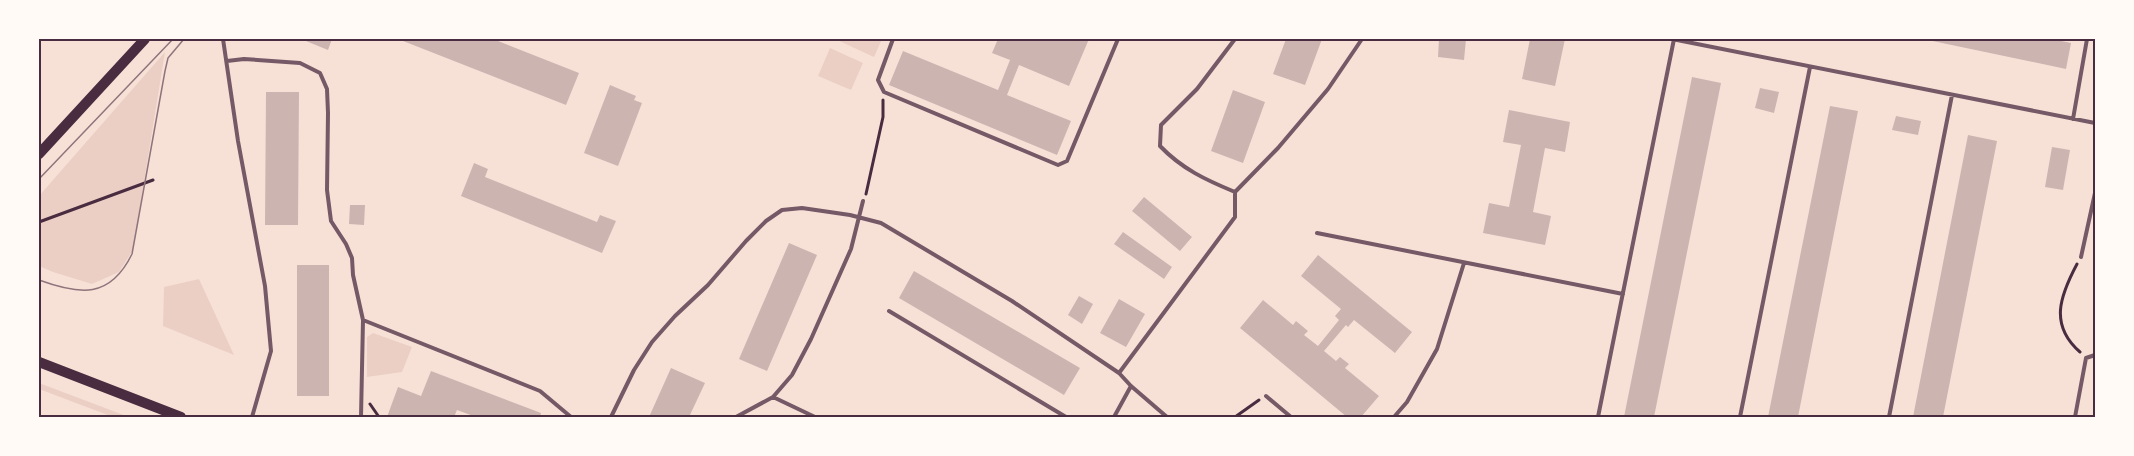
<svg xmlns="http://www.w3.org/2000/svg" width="2134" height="456" font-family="'Fira Sans',sans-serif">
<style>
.green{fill:#ebcfc5}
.building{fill:#ccb4b1}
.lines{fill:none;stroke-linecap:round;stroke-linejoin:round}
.path{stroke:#4a2c40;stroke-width:3}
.service{stroke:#755966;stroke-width:4}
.secondary{stroke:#4a2c40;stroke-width:10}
.tram{stroke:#8f747c;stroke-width:1.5}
.neatline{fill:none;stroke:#4a2c40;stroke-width:2}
</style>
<rect width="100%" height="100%" fill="#f7e1d7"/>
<path class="green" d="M835,39H882L874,57Z
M830,48L863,63L851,90L818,76Z
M165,52L133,250L119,272L92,284L53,272L39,266V196Z
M199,279L234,355L163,326L164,287Z
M373,333L412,347L402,372L367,377V337Z
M39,383L129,417H113L39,389Z"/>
<path class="building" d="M301,39H332L328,50Z
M398,39H493L579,73L566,105Z
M998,39H1089L1069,86L1019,65L1007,95L1071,121L1057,155L889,85L903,51L998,90L1010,60L992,53Z
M1286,39H1322L1305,85L1273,74Z
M1439,39H1466L1464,60L1438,57Z
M1530,39H1565L1555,86L1522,79Z
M1923,39H2052L2071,43L2066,69Z
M1692,77L1721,83L1654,417H1624Z
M610,85L636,96L634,100L642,103L618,166L584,153Z
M1760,88L1779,92L1774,113L1755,108Z
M1233,90L1265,102L1243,163L1211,151Z
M266,92H299L298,225H265Z
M1830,106L1858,111L1798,417H1768Z
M1509,110L1570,122L1565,152L1545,148L1533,212L1551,216L1545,245L1483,233L1489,203L1509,207L1521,145L1503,142Z
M1896,116L1921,121L1918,135L1892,130Z
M1968,135L1997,141L1943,417H1913Z
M2052,147L2070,150L2063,190L2045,187Z
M474,163L488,169L485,177L597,222L600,215L616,221L602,253L461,196Z
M1144,197L1192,237L1180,251L1132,211Z
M350,205H365L364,225L349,224Z
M1123,232L1172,267L1164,279L1114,244Z
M789,243L817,255L767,371L739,359Z
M1318,255L1412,332L1395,353L1354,320L1348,327L1346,325L1324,351L1336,361L1340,357L1349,364L1345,368L1379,396L1361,417H1347L1240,328L1263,300L1293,325L1296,321L1308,331L1304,335L1318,346L1339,320L1335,316L1341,309L1301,276Z
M297,265H329V396H297Z
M914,271L1080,368L1064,395L899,298Z
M1079,296L1093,304L1082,324L1068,315Z
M1119,299L1145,314L1126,347L1100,333Z
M671,368L705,383L689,417H649Z
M431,371L541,413L540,417H476L457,410L454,417H387L398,387L421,396Z"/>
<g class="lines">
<path class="path" d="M866,194L883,117V100
M39,222L153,180
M2077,264C2060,296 2049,325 2080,352
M370,404L379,417
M1235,417L1259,400"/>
<path class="service" d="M223,39L238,141L265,286L271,351L252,417
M893,39L878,80L884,92L1058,165L1067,161L1118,39
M1235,39L1197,89L1161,125L1160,146C1182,169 1206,180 1235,192
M1672,39L2095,123
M227,61L244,59L300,63L320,73L327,89L328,113L327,190L331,221L346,244L352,258L353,275L363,320L540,391L571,417
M2073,119L2087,39
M1317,233L1623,294
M2081,257L2095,193
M889,311L1066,417
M1119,373L1235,217V192L1278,148L1328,89L1362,39
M1266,396L1291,417
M773,397L815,417
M361,417L363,320
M611,417L634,370L652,342L675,316L708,285L746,241L766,221L782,210L802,208L850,215L881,223L1012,301L1119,373L1131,386L1167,417
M736,417L773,397L792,375L811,339L851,249L863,201
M1114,417L1131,386
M1394,417L1407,402L1437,349L1464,263
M1598,417L1674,39
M1740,417L1810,67
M1889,417L1952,95
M2075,417L2086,358L2095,355"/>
<path class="secondary" d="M39,154L145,39
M39,362L181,417"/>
<path class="tram" d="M39,179L173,39
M39,280C80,295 110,299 132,254L165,71L168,58L184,39"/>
</g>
<rect width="2134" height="456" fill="none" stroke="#fffaf5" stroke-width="81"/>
<rect x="40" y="40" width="2054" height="376" class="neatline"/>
</svg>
